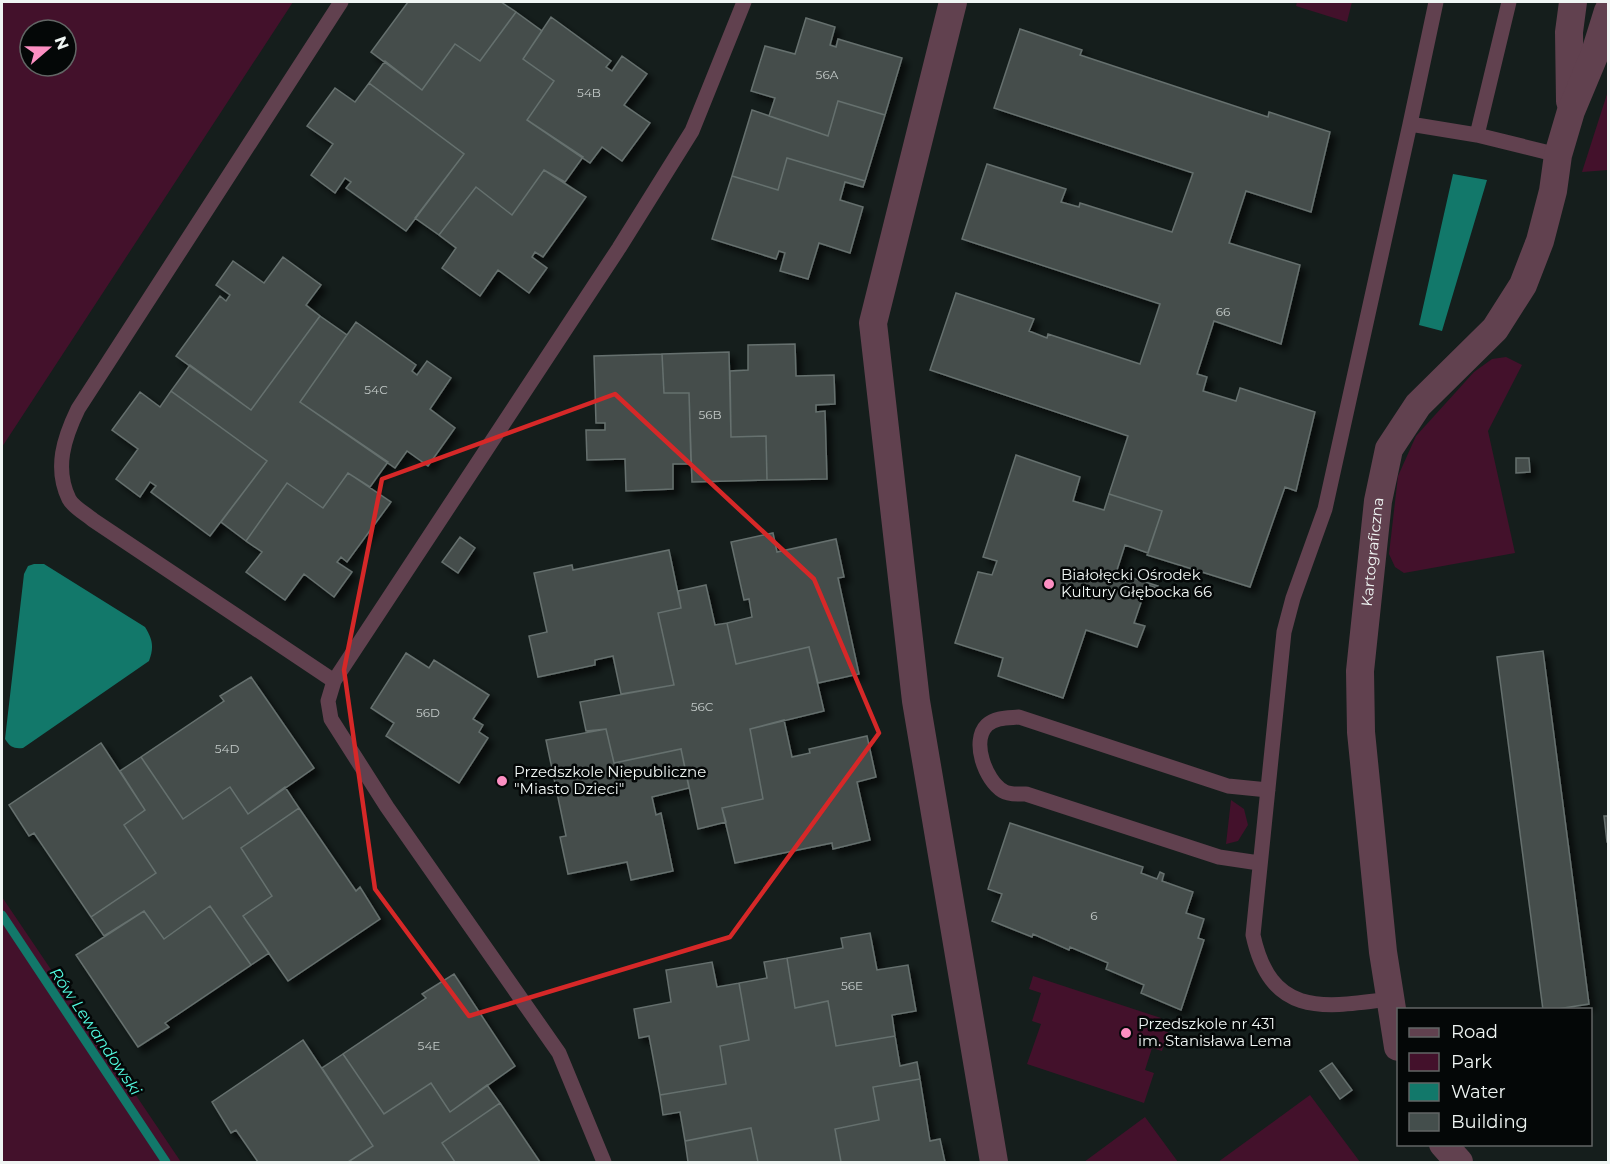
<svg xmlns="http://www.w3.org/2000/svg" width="1610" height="1164" font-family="Montserrat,sans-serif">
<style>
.green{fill:#43112b;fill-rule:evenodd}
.water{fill:#12786a}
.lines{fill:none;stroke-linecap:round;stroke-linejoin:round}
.stream{stroke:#12786a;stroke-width:9}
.building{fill:#444e4c;stroke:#66706e;stroke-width:1.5;filter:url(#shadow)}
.service{stroke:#61414f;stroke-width:15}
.minor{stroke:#61414f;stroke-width:28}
.marked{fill:none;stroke:#d62828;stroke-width:4.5;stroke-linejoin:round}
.poi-dot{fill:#fc8fc2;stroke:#040707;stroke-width:2}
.labels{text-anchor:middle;stroke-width:5;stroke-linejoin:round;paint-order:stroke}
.number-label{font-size:12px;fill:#c4cbc9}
.street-label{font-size:15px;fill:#eff5f3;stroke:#040707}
.poi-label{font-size:15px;fill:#eff5f3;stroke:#040707;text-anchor:start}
.water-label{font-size:16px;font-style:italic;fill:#53fae1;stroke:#040707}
</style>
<defs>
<filter id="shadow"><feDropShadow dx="5.5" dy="5.5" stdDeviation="3" flood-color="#0009"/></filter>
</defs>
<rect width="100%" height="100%" fill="#151e1c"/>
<path class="green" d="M2,2H293L2,447ZM30,30H66V66H30Z
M1297,2H1352L1347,22L1296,6Z
M1608,91V170L1582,172Z
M1506,357L1522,365L1488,431L1515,553L1404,573L1395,567L1389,554L1398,476L1416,436L1474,372L1492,359Z
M1231,800L1244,809L1248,825L1238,841L1226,844Z
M2,897L181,1162H2Z
M1033,976L1161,1018L1157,1029L1168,1032L1162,1051L1152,1048L1145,1070L1154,1073L1144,1103L1027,1064L1041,1024L1032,1021L1041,993L1029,989Z
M1310,1095L1360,1162H1218Z
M1145,1117L1178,1162H1084Z"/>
<path class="water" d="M1453,174L1487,180L1442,331L1419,325Z
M34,564H44L145,627C153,640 154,647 149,661L23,748C14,749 10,747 5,739L24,574L28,566Z"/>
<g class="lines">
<path class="stream" d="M2,915L166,1162"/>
</g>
<path class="building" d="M408,2H501L516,12L480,61L455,44L422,90L371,52Z
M516,12L542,31L523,59L554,81L527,120L583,157L565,182L544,170L512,215L476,187L439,235L415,218L464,154L369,83L385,61L422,90L455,44L480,61Z
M551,17L611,61L606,67L612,71L622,56L647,74L624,105L650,123L622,161L602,147L590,163L527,120L554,81L523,59Z
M806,18L835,27L830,45L836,47L838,39L902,58L885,115L838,101L828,136L769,116L775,98L751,91L765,46L795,54Z
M1020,29L1082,50L1080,55L1268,117L1269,112L1330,132L1311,212L1246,191L1229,243L1300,265L1281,344L1214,321L1197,374L1207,377L1203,391L1236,401L1240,388L1315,412L1296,491L1285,487L1250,587L1147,555L1162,511L1109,494L1128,436L930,370L956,293L1034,319L1029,331L1047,338L1048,334L1140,364L1160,304L962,239L987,164L1066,189L1061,202L1079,207L1080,203L1172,232L1193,173L994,108Z
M369,83L464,154L406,231L346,188L351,182L345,178L335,193L311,175L333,144L307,126L335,88L355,102Z
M838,101L885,115L865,181L787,158L778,190L732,176L752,110L828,136Z
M787,158L865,181L863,187L845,182L840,200L863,207L850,253L819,243L808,279L780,271L785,253L779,251L776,259L712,239L732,176L778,190Z
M544,170L586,197L543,257L535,252L532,257L547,268L529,293L498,270L480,296L442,268L456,248L439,235L476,187L512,215Z
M283,257L321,285L306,305L320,316L251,410L176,356L220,296L226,301L230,295L216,285L233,261L264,283Z
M320,316L347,335L300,402L388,462L370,487L348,473L323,508L287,483L246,541L221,522L267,461L171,391L190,365L251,410Z
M356,322L416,365L412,371L417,375L427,361L451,378L430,409L455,428L428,466L407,451L395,468L300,402Z
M795,344L796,376L834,375L835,404L816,405V412L825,411L827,479L767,480L766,436L731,437L730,371L748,370V345Z
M729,352L731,437L766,436L767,480L692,482L689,393H664L662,354Z
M662,354L664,393H689L691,464H673V489L626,491L625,459L587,460L586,430H605V423H596L594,356Z
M171,391L267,461L210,536L151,492L156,486L150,482L140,497L116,479L138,449L112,430L140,392L160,407Z
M1016,455L1080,477L1073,501L1104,510L1109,494L1162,511L1148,553L1125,545L1116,573L1158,586L1157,588L1147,585L1134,623L1145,626L1137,647L1086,630L1063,698L998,676L1003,658L955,643L978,572L992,575L997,561L983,557Z
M1516,458H1529L1530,472L1516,473Z
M348,473L391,502L347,562L341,557L337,562L352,572L334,597L304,574L285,600L246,572L262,552L246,541L287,483L323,508Z
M773,533L777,552L836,539L844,577L838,578L859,674L818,683L809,647L736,664L727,623L752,617L749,599L744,600L731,542Z
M460,537L475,548L458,573L442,562Z
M669,550L681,608L658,613L674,685L621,694L613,656L595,660V665L538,677L529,636L547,632L534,573L572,565L573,570Z
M706,585L715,625L727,623L736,664L809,647L824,711L750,729L763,799L722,808L726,822L698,829L681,749L614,763L606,729L586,731L580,702L674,685L658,613L681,608L678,591Z
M1543,651L1589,1004L1551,1010H1543L1497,657Z
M406,653L429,668L434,660L489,695L473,719L483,725L479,732L488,738L459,783L386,736L394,723L371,708Z
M251,677L314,768L248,814L230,787L183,819L141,757L224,701L220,696Z
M784,720L792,757L810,753L809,749L867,736L876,777L857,782L870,840L833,849L832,843L735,863L722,808L763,799L750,729Z
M606,729L614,763L681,749L689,788L652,797L656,815L661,813L673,871L631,880L627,862L568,874L560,837L566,836L546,740Z
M101,743L145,810L124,825L156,873L91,917L34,833L29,836L9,805Z
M141,757L183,819L230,787L248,814L285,787L299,808L241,848L272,896L243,916L269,953L251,965L210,906L164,939L144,911L104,936L91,917L156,873L124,825L145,810L120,771Z
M299,808L356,891L360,887L380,919L288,981L243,916L272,896L241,848Z
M1604,816H1608V842H1607Z
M1010,823L1143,867L1141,873L1157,879L1160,872L1164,874L1162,881L1193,892L1186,913L1204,919L1198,938L1204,940L1181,1010L1141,993L1144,985L1106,969L1108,963L1070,947L1069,950L1033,934L1032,937L992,921L1002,894L988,889Z
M210,906L251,965L165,1023L169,1027L138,1047L76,955L144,911L164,939Z
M870,933L877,970L908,965L916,1011L892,1015L895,1036L836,1046L828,1001L795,1008L787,958L843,948L841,938Z
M787,958L795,1008L828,1001L836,1046L895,1036L900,1066L917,1062L920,1079L873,1087L879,1120L835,1129L841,1162H758L751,1128L685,1141L680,1112L663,1115L660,1095L726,1084L720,1046L749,1040L739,983L767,978L764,962Z
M712,962L717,987L739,983L749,1040L720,1046L726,1084L660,1095L649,1036L639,1038L634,1009L671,1002L666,970Z
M454,974L515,1066L450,1112L431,1083L384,1114L343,1054L426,998L422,994Z
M303,1040L373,1146L348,1162H258L236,1130L231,1133L212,1102Z
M343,1054L384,1114L431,1083L450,1112L487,1085L500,1103L442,1143L455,1162H348L373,1146L322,1068Z
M1332,1063L1352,1090L1340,1099L1320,1071Z
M920,1079L930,1141L940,1139L945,1162H841L835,1129L879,1120L873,1087Z
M500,1103L540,1162H455L442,1143Z
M751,1128L758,1162H684H688L685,1141Z"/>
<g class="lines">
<path class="service" d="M341,2L78,409C64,438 54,468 69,499C73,507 86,514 93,520L334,681L619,248L692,131L744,2
M1436,2L1410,124L1477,135L1558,155
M1477,135L1509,2
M334,681L328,701L331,719L387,807L559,1053L604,1162
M1259,863L1219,857L1026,794C1019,794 1009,795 1003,791C985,780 971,741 987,725C996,717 1008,718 1019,717L1228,786L1268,790
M1390,999C1322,1008 1271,1017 1253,935L1284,632L1293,598L1325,509L1410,124"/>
<g class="minor">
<path d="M953,2L873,323L916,701L994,1162"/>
<path d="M1570,101L1569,32L1573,2"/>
<path id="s1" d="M1398,1047L1383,952L1361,732L1360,671L1378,501L1389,449L1418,405L1495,329L1523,285L1540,241L1553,191L1558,155L1571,111L1594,56L1608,11"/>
<path d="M1443,1144L1459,1162"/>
</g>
</g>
<path class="marked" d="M615,394L814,579L879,733L730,937L469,1016L375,889L344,670L382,479Z"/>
<g class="poi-dot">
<circle cx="1049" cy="584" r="6"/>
<circle cx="502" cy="781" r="6"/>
<circle cx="1126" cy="1033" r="6"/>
</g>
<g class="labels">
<g class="number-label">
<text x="827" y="79">56A</text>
<text x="589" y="97">54B</text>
<text x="1223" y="316">66</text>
<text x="376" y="394">54C</text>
<text x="710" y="419">56B</text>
<text x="702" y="711">56C</text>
<text x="428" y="717">56D</text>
<text x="227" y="753">54D</text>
<text x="1094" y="920">6</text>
<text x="852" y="990">56E</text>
<text x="429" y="1050">54E</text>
</g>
<g class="street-label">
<text dy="5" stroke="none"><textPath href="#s1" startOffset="498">Kartograficzna</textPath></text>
</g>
<g class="poi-label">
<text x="1061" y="580">Białołęcki Ośrodek<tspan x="1061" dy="17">Kultury Głębocka 66</tspan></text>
<text x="514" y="777">Przedszkole Niepubliczne<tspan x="514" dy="17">"Miasto Dzieci"</tspan></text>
<text x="1138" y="1029">Przedszkole nr 431<tspan x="1138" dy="17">im. Stanisława Lema</tspan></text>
</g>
<g class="water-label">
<text transform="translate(96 1031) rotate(56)" y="6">Rów Lewandowski</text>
</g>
</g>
<rect width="1610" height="1164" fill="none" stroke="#eff5f3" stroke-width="6"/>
<rect x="1397" y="1008" width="195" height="138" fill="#040707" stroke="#626665" stroke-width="1.5"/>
<rect x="1409" y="1028" width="30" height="9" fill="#61414f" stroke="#626665" stroke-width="1.5"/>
<text x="1451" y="1038" font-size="18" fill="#eff5f3">Road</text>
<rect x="1409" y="1053" width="30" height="18" fill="#43112b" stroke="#626665" stroke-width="1.5"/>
<text x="1451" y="1068" font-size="18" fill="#eff5f3">Park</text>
<rect x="1409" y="1083" width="30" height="18" fill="#12786a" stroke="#626665" stroke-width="1.5"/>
<text x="1451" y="1098" font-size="18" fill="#eff5f3">Water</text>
<rect x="1409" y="1113" width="30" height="18" fill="#444e4c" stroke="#626665" stroke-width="1.5"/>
<text x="1451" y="1128" font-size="18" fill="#eff5f3">Building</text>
<g transform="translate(48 48) rotate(70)"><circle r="28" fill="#040707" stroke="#626665" stroke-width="1.5"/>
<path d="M0-4.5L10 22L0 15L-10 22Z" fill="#fc8fc2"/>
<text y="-9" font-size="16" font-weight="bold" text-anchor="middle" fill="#eff5f3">N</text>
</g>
</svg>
